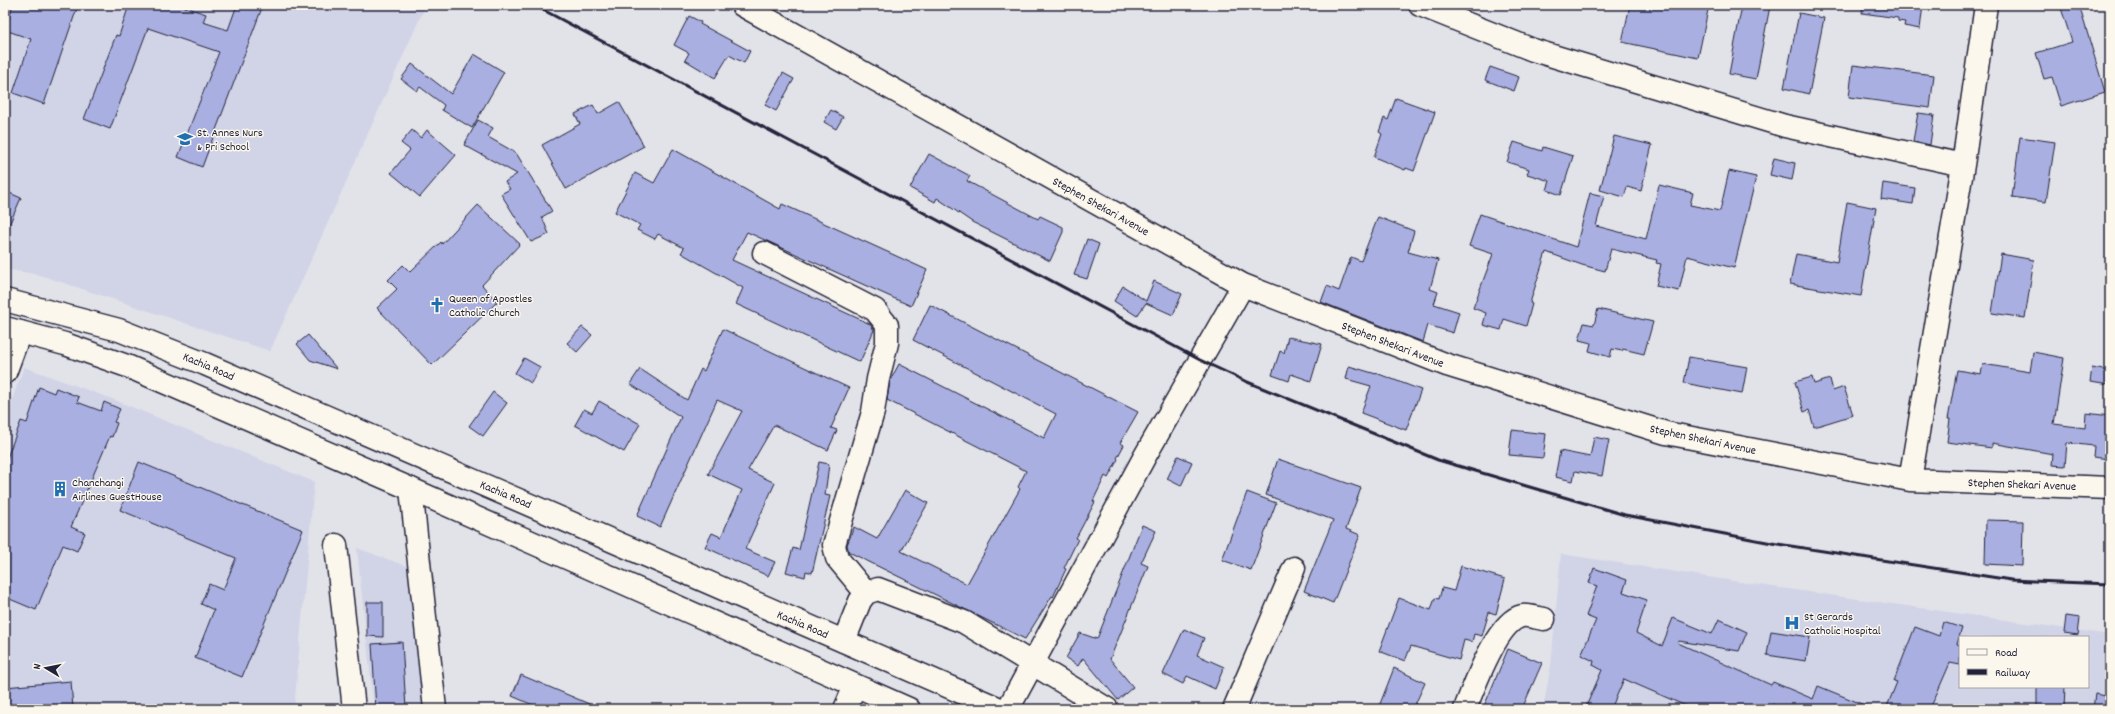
<svg xmlns="http://www.w3.org/2000/svg" width="2115" height="714" font-family="Dekko,sans-serif">
<style>
.built{fill:#d1d3e7;fill-rule:evenodd}
.building{fill:#a9b0e1;stroke:#22223b}
.lines{fill:none;stroke-linecap:round;stroke-linejoin:round}
.minor-casing{stroke:#22223b;stroke-width:25}
.major-casing{stroke:#22223b;stroke-width:25}
.minor{stroke:#fbf7ec;stroke-width:22}
.major{stroke:#fbf7ec;stroke-width:22}
.rail{stroke:#22223b;stroke-width:3}
.labels{text-anchor:middle;stroke-width:3;stroke-linejoin:round;paint-order:stroke}
.poi-label{font-size:12px;fill:#22223b;stroke:#fbf7ec;text-anchor:start}
.street-label{font-size:12px;fill:#22223b;stroke:#fbf7ec}
</style>
<rect width="100%" height="100%" fill="#e2e2e9"/>
<filter id="ink" filterUnits="userSpaceOnUse"><feTurbulence type="fractalNoise" baseFrequency=".025" numOctaves="2"/><feDisplacementMap in="SourceGraphic" scale="8" xChannelSelector="R" yChannelSelector="G"/><feConvolveMatrix kernelMatrix="1 2 1 2 8 2 1 2 1" color-interpolation-filters="sRGB"/></filter>
<g filter="url(#ink)">
<path class="built" d="M5,5H417L424,9L270,351L40,275L5,269Z
M24,367L112,399L314,482L294,709H5V419Z
M357,548L414,569L442,709H374Z
M1561,554L1752,584L2110,635V709H1543L1551,666ZM1960,637H2088V687H1960Z"/>
<path class="building" d="M13,5H78L44,104L13,93L31,39L5,30Z
M129,5H179L206,14L203,22L228,30L237,5H263L202,167L178,157L219,52L148,28L110,129L84,119L116,35L119,36Z
M1630,5H1709L1698,58L1622,42Z
M1742,5L1770,6L1756,79L1729,74Z
M1863,5H1923L1920,29L1904,26L1905,22L1898,21V18L1862,13Z
M2060,5H2079L2105,92L2061,106L2052,77L2044,79L2036,53L2072,42Z
M1799,13L1824,18L1809,94L1784,88Z
M689,16L701,22L700,24L750,51L744,63L729,55L715,78L685,60L689,53L674,45Z
M474,54L504,72L472,128L442,110L444,105L420,87L417,91L401,79L412,64L451,94Z
M1853,65L1934,75L1930,108L1849,97Z
M1490,67L1519,77L1514,91L1485,80Z
M783,73L794,79L776,111L765,105Z
M1396,98L1435,112L1414,171L1406,168L1405,170L1374,157L1382,134L1379,132L1384,118L1388,120Z
M619,102L644,146L566,189L542,145L580,124L575,114L593,105L598,114Z
M831,110L843,117L836,129L824,122Z
M1918,113L1934,115L1930,145L1913,141Z
M478,120L493,128L488,137L516,153L552,211L542,217L549,234L531,242L501,194L510,189L505,182L517,174L464,145Z
M412,130L421,138L427,130L456,155L420,197L391,173L410,150L401,143Z
M1614,136L1652,145L1641,191L1627,187L1624,197L1600,190Z
M2020,137L2055,142L2046,202L2012,197Z
M1514,142L1542,151L1543,147L1573,156L1561,195L1547,190L1550,181L1527,174L1529,169L1507,162Z
M673,149L780,209L782,204L927,270L911,306L747,232L732,260L870,324L874,330L860,362L736,304L743,288L681,253L684,248L658,234L655,239L637,230L640,225L615,212L635,173L654,183Z
M929,154L970,176L967,181L1038,219L1040,216L1063,227V232L1050,261L972,222L937,198L935,202L910,188Z
M1774,158L1795,163L1792,180L1770,175Z
M1729,171L1756,177L1734,268L1687,256L1679,291L1656,286L1661,264L1656,263L1657,260L1611,249L1605,271L1582,265L1546,252L1530,303L1532,304L1526,326L1504,319L1501,330L1483,325L1486,313L1473,308L1493,254L1469,246L1480,214L1576,247L1590,193L1604,196L1596,226L1646,239L1659,185L1693,193L1690,205L1720,211Z
M1883,183L1915,188L1913,204L1881,199Z
M5,191L21,198L5,234Z
M1847,202L1876,208L1861,296L1790,284L1796,254L1837,262Z
M478,205L520,244L482,285L497,302L432,365L377,308L397,289L388,280L403,265L410,272L441,242L442,244Z
M1378,217L1414,231L1408,252L1438,260L1430,289L1438,292L1434,304L1459,312L1453,333L1428,325L1423,342L1321,302L1327,286L1339,291L1351,257L1361,261Z
M1087,239L1099,244L1087,279L1074,275Z
M2001,254L2034,260L2025,318L1992,313Z
M1154,281L1182,294L1173,315L1146,303L1137,316L1114,301L1123,286L1146,301Z
M930,305L1138,412L1120,443L1124,445L1117,458L1118,459L1108,478L1105,476L1093,501L1095,502L1076,538L1078,539L1064,568L1066,569L1053,597L1052,596L1025,639L849,552L847,545L854,527L877,539L905,490L928,503L901,551L967,584L1020,489L1018,487L1026,471L887,400L890,381L899,364L1044,438L1056,414L913,340Z
M1598,309L1653,322L1644,354L1623,349L1622,351L1612,349L1610,357L1589,351L1591,343L1579,340L1584,323L1594,325Z
M582,327L592,335L577,352L567,343Z
M723,329L849,388L831,428L837,430L828,450L774,425L748,470L775,483L745,549L775,562L768,576L705,547L712,533L721,537L742,490L708,474L742,411L717,400L660,527L637,516L681,417L630,384L640,369L687,400L701,369L704,371Z
M308,335L337,369L310,360L297,344Z
M1288,337L1322,344L1311,381L1291,374L1289,381L1272,375L1280,351L1284,353Z
M2033,352L2064,358L2054,424L2085,428L2086,413L2110,416L2109,459L2093,457L2094,446L2067,443L2065,466L2052,465L2053,454L1992,443V448L1947,442L1950,419H1948L1957,370L1981,374L1983,364L2030,372Z
M1689,357L1747,367L1742,394L1684,383Z
M524,358L540,367L531,383L515,373Z
M1349,366L1376,374V373L1421,390L1406,430L1361,413L1371,386L1346,379Z
M2092,368L2110,371V385L2090,382Z
M1812,377L1814,384L1830,379L1833,391L1844,387L1853,415L1814,427L1809,410L1804,412L1795,382Z
M39,387L54,393L56,388L79,397L77,402L101,411L104,402L120,409L114,422L117,423L112,437L110,436L71,527L85,533L77,551L63,545L36,610L5,597V463L21,421L27,423Z
M493,392L507,403L483,436L469,426Z
M599,401L640,424L624,452L575,425L584,409L592,413Z
M1512,430L1546,434L1543,458L1509,455Z
M1594,437L1609,440L1602,476L1575,471L1573,481L1555,477L1560,451L1590,457Z
M1178,456L1192,462L1181,486L1167,479Z
M1278,459L1361,488L1346,529L1360,535L1333,603L1304,591L1333,520L1266,495Z
M139,462L303,530L242,677L195,658L214,610L201,604L209,584L223,590L236,558L120,510Z
M819,462L829,464L825,495L830,496L812,573L806,571L805,577L786,572L793,548L799,550Z
M1247,492L1276,503L1251,570L1222,560Z
M1986,520L2023,521L2022,566L1985,564Z
M1142,525L1156,531L1141,563L1148,566L1110,659L1133,687L1118,700L1083,658L1078,666L1066,658L1080,633L1097,639Z
M1461,566L1505,579L1496,614L1489,612L1482,636L1474,634L1472,642L1464,640L1459,660L1411,646L1405,661L1379,651L1399,598L1431,610L1435,598L1439,599L1442,588L1454,591Z
M1594,568L1627,580L1623,592L1647,600L1636,633L1662,646L1673,618L1712,634L1719,619L1747,632L1739,651L1679,641L1678,643L1771,685L1773,682L1813,699L1818,686L1874,709H1783L1772,704L1770,709H1693L1624,679L1611,709H1585L1602,670L1593,665L1594,661L1581,655L1596,620L1586,616L1597,586L1589,583Z
M367,602H383V637L367,636Z
M2066,616L2080,618L2078,635L2064,633Z
M1943,622L1962,628L1957,644L1960,645V665L1950,663L1930,709H1886L1897,682L1894,681L1915,627L1939,636Z
M1184,629L1204,638L1197,655L1224,667L1215,689L1187,676L1183,684L1163,674Z
M1771,631L1810,637L1806,661L1767,655Z
M402,642L406,709H376L372,644Z
M1508,649L1542,663L1522,709H1483Z
M1394,668L1425,683L1413,709H1378Z
M521,675L601,709H542L512,696Z
M71,681L73,709H5V687Z
M2037,687H2065L2064,709H2037Z
M2095,694L2110,697V709H2093Z"/>
<g class="lines">
<defs>
<path id="minor" d="M742,5L1243,285L1447,365L1666,433L1910,480L2110,488
M1420,5L1533,50L1785,126L1963,165
M764,253L875,310L887,325V343L878,379L873,412L834,545L837,558L866,593
M5,373L20,332
M1910,480L1963,165L1986,5
M411,489L435,709
M336,545L354,709
M844,641L860,601L866,593L878,589L964,622L1107,709
M845,709L855,686
M1008,709L1145,456L1243,285
M1234,709L1294,568
M1465,709C1474,687 1497,621 1522,616C1528,615 1537,618 1544,619"/>
<path id="major" d="M5,300L119,330L205,364L1000,709
M5,328L65,344L127,366L411,489L909,709"/>
</defs>
<use href="#minor" class="minor-casing"/>
<use href="#major" class="major-casing"/>
<use href="#minor" class="minor"/>
<use href="#major" class="major"/>
<path class="rail" d="M534,5L1200,360L1245,381L1438,460L1625,515L1772,543L2011,580L2110,584"/>
</g>
</g>
<defs>
<symbol id="school-bare" viewBox="-9 -9 18 18"><path d="M0-5L7-2L0 1L-7-2ZM-4 1L0 2.5L4 1V4Q0 6-4 4Z" fill="#1f6fb2" stroke="#fbf7ec" stroke-width="2.5" paint-order="stroke"/></symbol>
<symbol id="church-bare" viewBox="-9 -9 18 18"><path d="M-1.2-6h2.4v3.5h3.3v2.4h-3.3V6h-2.4V-.1h-3.3v-2.4h3.3Z" fill="#1f6fb2" stroke="#fbf7ec" stroke-width="2.5" paint-order="stroke"/></symbol>
<symbol id="building-bare" viewBox="-9 -9 18 18"><path d="M-4-6H4V6H1V3H-1V6H-4ZM-2.5-4.3h1.7v1.8h-1.7ZM.8-4.3h1.7v1.8H.8ZM-2.5-1h1.7V.8h-1.7ZM.8-1h1.7V.8H.8Z" fill="#1f6fb2" stroke="#fbf7ec" stroke-width="2.5" paint-order="stroke"/></symbol>
<symbol id="hospital-bare" viewBox="-9 -9 18 18"><path d="M-5-5h3v3.5h4V-5h3V5h-3V1.5h-4V5h-3Z" fill="#1f6fb2" stroke="#fbf7ec" stroke-width="2.5" paint-order="stroke"/></symbol>
</defs>
<g fill-rule="evenodd">
<use href="#school-bare" x="174" y="128" width="22" height="22"/>
<use href="#church-bare" x="426" y="294" width="22" height="22"/>
<use href="#building-bare" x="49" y="478" width="22" height="22"/>
<use href="#hospital-bare" x="1781" y="612" width="22" height="22"/>
</g>
<g class="labels">
<g class="poi-label">
<text x="197" y="136">St. Annes Nurs<tspan x="197" dy="14">&amp; Pri School</tspan></text>
<text x="449" y="302">Queen of Apostles<tspan x="449" dy="14">Catholic Church</tspan></text>
<text x="72" y="486">Chanchangi<tspan x="72" dy="14">Airlines GuestHouse</tspan></text>
<text x="1804" y="620">St Gerards<tspan x="1804" dy="14">Catholic Hospital</tspan></text>
</g>
<g class="street-label">
<text transform="translate(1101 206) rotate(29)" y="4">Stephen Shekari Avenue</text>
<text transform="translate(1393 344) rotate(21)" y="4">Stephen Shekari Avenue</text>
<text transform="translate(209 366) rotate(23)" y="4">Kachia Road</text>
<text transform="translate(1703 439) rotate(12)" y="4">Stephen Shekari Avenue</text>
<text transform="translate(2022 484) rotate(2)" y="4">Stephen Shekari Avenue</text>
<text transform="translate(506 494) rotate(23)" y="4">Kachia Road</text>
<text transform="translate(803 624) rotate(23)" y="4">Kachia Road</text>
</g>
</g>
<rect width="2115" height="714" fill="none" stroke="#fbf7ec" stroke-width="20"/>
<rect x="10" y="10" width="2095" height="694" fill="none" stroke="#22223b" stroke-width="1.5" filter="url(#ink)"/>
<rect x="1959" y="636" width="130" height="52" fill="#fbf7ec" stroke="#a4a2a5"/>
<rect x="1967" y="649" width="20" height="6" fill="#fbf7ec" stroke="#a4a2a5"/>
<text x="1995" y="656" font-size="12" fill="#22223b">Road</text>
<rect x="1967" y="669" width="20" height="6" fill="#22223b" stroke="#a4a2a5"/>
<text x="1995" y="676" font-size="12" fill="#22223b">Railway</text>
<g transform="translate(46 668) rotate(280)" stroke="#fbf7ec" stroke-width="3" paint-order="stroke">
<path d="M0-3L7 15L0 10L-7 15Z" fill="#22223b"/>
<text y="-6" font-size="11" font-weight="bold" text-anchor="middle" fill="#22223b">N</text>
</g>
</svg>
